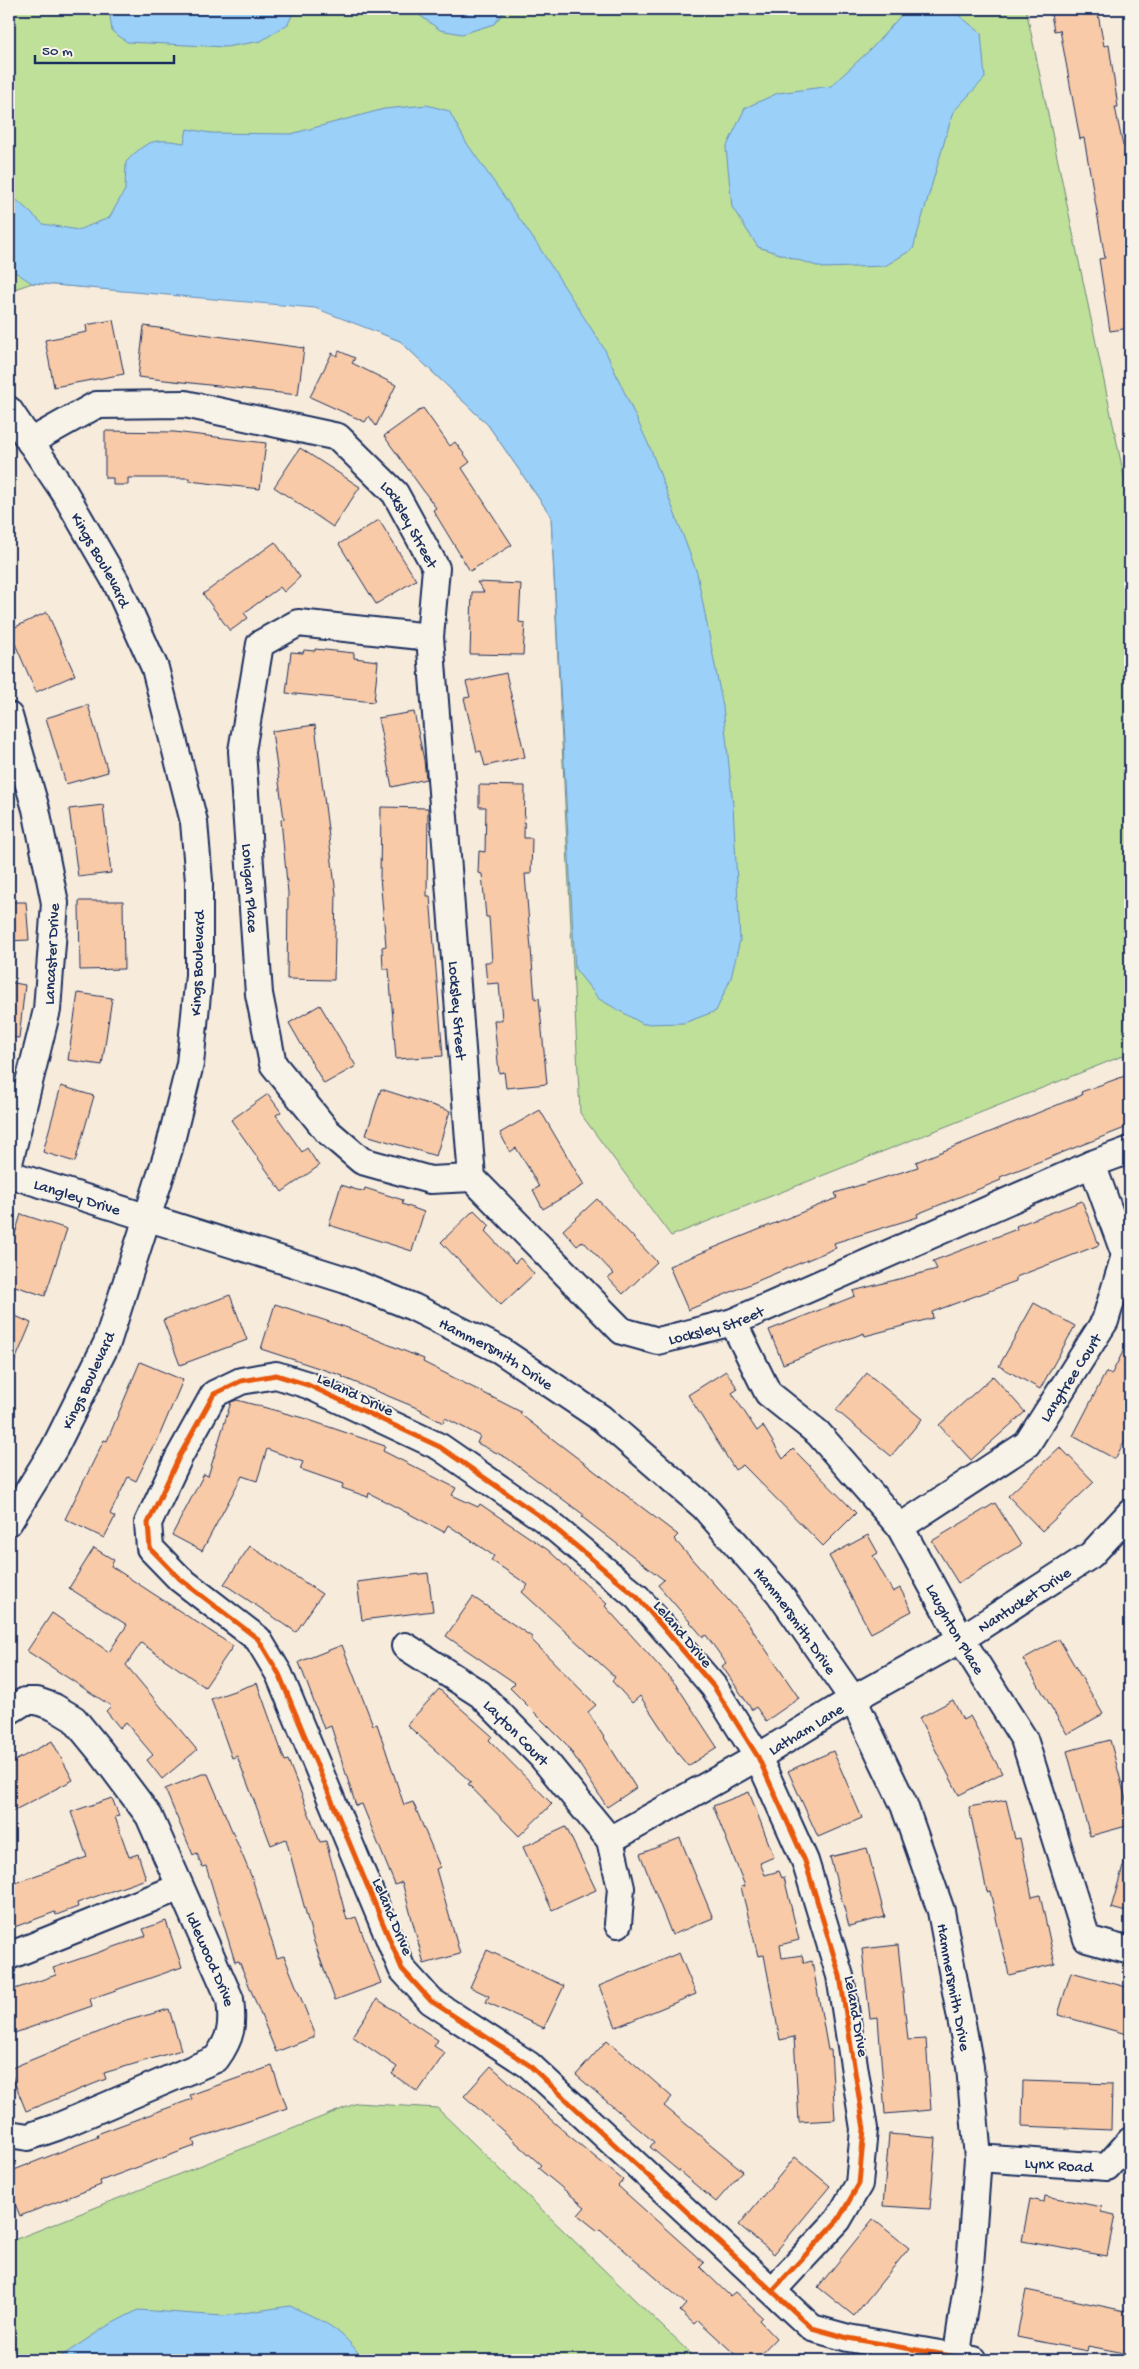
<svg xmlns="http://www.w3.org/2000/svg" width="1139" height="2369" font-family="'Gochi Hand',sans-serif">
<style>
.green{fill:#bfe099;stroke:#6d887c}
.water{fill:#9bd0f9;stroke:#6890bb}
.building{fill:#f8caa7;stroke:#1b2f5e}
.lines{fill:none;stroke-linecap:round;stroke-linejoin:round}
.minor-casing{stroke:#1b2f5e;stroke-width:30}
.minor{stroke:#f7f3e8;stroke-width:26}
.cycleway-casing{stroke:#f7f3e8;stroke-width:8}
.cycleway{stroke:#e8590c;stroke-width:5}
.labels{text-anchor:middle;stroke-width:4;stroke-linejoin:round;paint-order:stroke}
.street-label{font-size:16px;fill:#1b2f5e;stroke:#f7f3e8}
</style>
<rect width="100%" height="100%" fill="#f7ebdb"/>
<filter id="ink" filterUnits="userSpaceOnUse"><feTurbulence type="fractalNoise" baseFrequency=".02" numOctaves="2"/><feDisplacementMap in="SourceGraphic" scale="10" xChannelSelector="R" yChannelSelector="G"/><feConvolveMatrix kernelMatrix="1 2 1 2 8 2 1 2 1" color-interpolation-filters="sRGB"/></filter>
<g filter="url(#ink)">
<path class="green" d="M9,9H1026L1130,505V1053L671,1236L580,1113L551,516L488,425L400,341L315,307L32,283L9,291Z
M357,2103L437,2108L697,2360H9V2242Z"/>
<path class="water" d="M109,9H295L288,24L261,41L226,47L127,42L112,31Z
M411,9H507L494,24L462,34L440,30Z
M922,9L956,13L981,33L985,78L953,112L913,249L885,266L823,268L758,247L732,207L726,148L745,108L778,93L831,86L872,48L903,13Z
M427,105L449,111L466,142L537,244L605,350L651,450L697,573L723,707L733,805L740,940L731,978L716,1011L684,1023L643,1024L599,999L575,969L551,516L488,425L400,341L315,308L32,283L9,268V193L43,224L78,230L109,218L125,190L126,162C147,140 154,138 184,143L187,129L211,133L291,134L384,109Z
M290,2306C322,2320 343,2329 363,2360H44L60,2357L107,2326L138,2310L223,2316Z"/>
<path class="building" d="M1050,9H1097L1104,46L1109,45L1118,107H1115L1123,146L1130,145V328L1110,331L1099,259L1105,258L1084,138L1080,139L1060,30L1054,31Z
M113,320L124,374L54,387L45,340L87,332L86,325Z
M144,326L304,348L298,395L138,377Z
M339,351L355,358L352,363L396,385L376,426L369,416L365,422L310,397L332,353L337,356Z
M423,408L450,446L455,442L470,462L462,468L512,545L470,571L433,510L436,508L384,436Z
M105,431L174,432L266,443L260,489L189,481L190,478H128V485H113V478H105Z
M300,448L360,487L333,527L274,487Z
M379,520L416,580L376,604L339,544Z
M275,542L300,577L284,592L280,587L244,613L248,618L230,631L203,594Z
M477,582L521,584L519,622L525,623L523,655L470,654L472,592H484Z
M47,612L75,675L36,692L9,630Z
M315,649L354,653V658L378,661L374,702L286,693L291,652L303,653L304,650L315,651Z
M506,673L525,757L485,766L481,751L477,752L464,698L470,697L466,682Z
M88,705L108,772L66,784L46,718Z
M414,712L424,760L426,779L392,787L378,718Z
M315,725L336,894L334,980L287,979L288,893L281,820L284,819L272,731Z
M479,785L525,786L524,838H532L531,874H525L535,999L539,998L547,1084L506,1088L504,1072L499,1073L494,1020H502L499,983L487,984L485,962H492L489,917H486L482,874L478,873L479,851L485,852L486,807H479Z
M103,805L111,873L78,877L69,809Z
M381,807L428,808L427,896H430L443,1056L396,1059L389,969H383L382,947L386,946L380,877Z
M79,901H123L124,969L80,970Z
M9,902H26L29,940L9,941Z
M9,982L25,985L19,1038L9,1037Z
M78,993L112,998L102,1065L68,1060Z
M320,1005L356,1066L324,1084L289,1023Z
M1130,1074V1126L1000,1177L1001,1180L917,1214L918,1217L834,1243L836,1248L688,1310L669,1266L837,1198L835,1193L918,1167L916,1162L1082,1095L1081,1092Z
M61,1086L94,1096L75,1162L43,1152Z
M381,1089L450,1111L436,1156L366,1135Z
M268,1094L281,1112L276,1115L302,1152L307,1148L319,1166L282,1192L231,1120Z
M540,1110L584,1185L543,1209L533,1190L539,1187L528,1167L516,1148L510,1152L500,1133Z
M341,1185L357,1190L364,1191L365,1188L403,1200L402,1204L424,1212L412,1251L329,1225Z
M597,1199L657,1262L623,1294L608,1278L614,1274L583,1241L577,1246L563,1230Z
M1082,1201L1099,1245L1016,1277V1281L932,1312L933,1318L865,1336L864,1333L783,1364L769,1330L855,1296L853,1291L937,1269L933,1261L1017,1229L1016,1226Z
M474,1210L490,1226L485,1231L515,1263L520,1258L534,1274L501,1305L441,1242Z
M21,1214L67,1229L45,1296L9,1284V1254Z
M230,1295L247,1340L180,1365L163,1320Z
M1034,1303L1075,1326L1040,1389L999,1366Z
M275,1304L348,1328L424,1359L423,1362L521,1412L520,1414L678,1535L674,1539L745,1619L799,1698L766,1721L756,1707L752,1710L722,1666L726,1663L706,1635L703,1637L658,1585L664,1580L582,1517L584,1515L507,1458L477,1443L480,1436L445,1418L443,1423L421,1411L422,1410L342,1377L343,1376L261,1349Z
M9,1313L31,1323L9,1375Z
M1130,1338V1431L1115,1459L1073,1436L1106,1372L1111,1375Z
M140,1362L183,1380L155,1446H153L136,1481L128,1477L110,1514L115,1517L104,1538L65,1519L104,1440L107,1441Z
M726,1371L738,1389L732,1393L757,1431L763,1426L783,1459L793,1449L856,1513L823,1546L743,1465L735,1470L688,1395Z
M867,1373L922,1419L891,1456L836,1410Z
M993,1376L1025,1412L971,1460L939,1425Z
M237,1400L303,1418L385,1446L383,1451L456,1488L452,1495L478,1507L480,1504L548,1550L607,1604L605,1606L677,1686L717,1747L688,1766L679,1755L640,1696L632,1703L612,1681L615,1677L522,1592L528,1585L491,1560L494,1556L448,1525L444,1532L369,1493L368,1497L342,1488L343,1484L300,1469L303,1462L267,1449L257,1481L242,1476L202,1551L172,1535L204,1474L208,1476L231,1402Z
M1060,1447L1094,1482L1042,1531L1008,1496Z
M995,1503L1021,1545L958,1583L932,1541Z
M868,1535L878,1553L873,1556L893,1592L900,1588L912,1611L871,1633L829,1556Z
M250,1546L322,1594L296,1632L224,1584Z
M94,1548L114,1560L111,1566L233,1646L205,1687L141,1643L126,1665L197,1750L162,1779L147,1760L153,1755L126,1723L120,1728L106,1711L111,1706L27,1651L52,1613L109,1652L127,1625L69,1588Z
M428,1573L433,1611L362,1620L357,1582Z
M473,1597L532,1637L531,1639L596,1705L588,1712L636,1788L607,1807L567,1745L510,1688L515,1683L446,1636Z
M1059,1639L1103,1714L1067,1734L1023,1659Z
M342,1645L373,1725L377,1724L404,1805L413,1802L440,1867L436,1869L460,1954L424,1964L402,1882L395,1885L362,1804L356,1806L331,1726L324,1729L299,1662Z
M257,1683L285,1761L288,1760L320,1842L326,1841L347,1920L356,1917L381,1983L335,2000L313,1939L286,1839L271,1845L237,1756L232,1758L211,1699Z
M439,1689L492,1736L489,1740L552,1804L519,1836L468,1784L471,1782L407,1725Z
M953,1700L963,1720L970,1716L1002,1773L959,1795L919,1718Z
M1110,1740L1130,1815V1825L1090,1836L1067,1751Z
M52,1741L73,1780L9,1813V1764Z
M833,1751L862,1818L818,1837L788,1771Z
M202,1774H208L252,1878L277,1958L284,1956L314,2031V2037L276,2052L239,1961L235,1962L206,1866L202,1867L197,1853L193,1855L165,1789Z
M749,1792L774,1857L760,1863L765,1875L779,1871L782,1878L784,1877L799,1940L780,1945L782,1958L802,1955L804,1963L812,1961L828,2050H831L835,2120L799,2122L794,2037L780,2040L764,1955L758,1956L741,1887L745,1886L713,1806Z
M112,1798L119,1816L115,1817L129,1857L138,1854L146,1879L77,1903L78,1907L56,1915L55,1912L9,1929V1885L87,1857L71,1812Z
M1006,1800L1015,1839L1020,1838L1032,1897L1040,1895L1055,1964L1009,1975L990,1891L987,1892L969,1807Z
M566,1827L596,1890L552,1910L523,1847Z
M680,1838L713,1918L672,1935L640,1854Z
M867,1848L885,1917L849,1926L830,1857Z
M1126,1856L1130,1857V1913L1111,1908Z
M166,1921L182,1967L90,1999L92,2006L9,2035V1991L56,1975L53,1968L146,1936L143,1929Z
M898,1945L908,2040L926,2039L931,2110L885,2114L878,2017L870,2018L862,1949Z
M487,1950L564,1986L544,2028L486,2002L489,1996L470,1987Z
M679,1953L696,1994L616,2027L599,1986Z
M1071,1972L1130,1988V2035L1058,2015Z
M377,1999L438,2040L434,2046L445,2053L418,2092L392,2074L397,2067L352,2036Z
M169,2009L181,2050L104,2073L106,2079L26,2111L9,2069L126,2021Z
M607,2040L672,2097L664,2106L743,2171L716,2202L650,2147L654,2142L576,2075Z
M272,2066L287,2108L193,2140L195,2146L100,2181L101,2185L20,2216L9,2189V2172L98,2137L97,2134L192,2099L190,2095Z
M491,2066L567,2134L623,2180L618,2186L704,2263L700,2267L730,2296L735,2292L762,2317L759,2320L776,2338L755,2360H741L698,2320L694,2324L680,2311L686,2304L600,2229L598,2231L578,2215L585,2207L538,2168L541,2165L464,2096Z
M1023,2081L1112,2084L1111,2130L1022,2126Z
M889,2134L936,2138L930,2209L883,2206Z
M795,2157L830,2186L774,2254L739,2225Z
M1045,2196L1102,2207L1101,2212L1115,2215L1107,2256L1022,2241L1030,2199L1044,2202Z
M873,2219L909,2248L854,2316L818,2287Z
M1026,2290L1130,2312V2354L1088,2346L1087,2351L1017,2337Z"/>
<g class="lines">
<defs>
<g id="minor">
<path id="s1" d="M9,410L64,492L116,582L155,668L194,822L199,881V975L190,1064L169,1149L107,1343L54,1449L9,1522"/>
<path id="s2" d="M30,442L96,405L185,404L338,437L395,493L436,568L430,637L472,1178L622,1331L658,1341L733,1322L1092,1164L1130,1150"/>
<path id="s3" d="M430,637L298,623L260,644L242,751L259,994L273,1064L327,1131L362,1161L430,1180L472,1178"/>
<path d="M9,716L36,809L55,903L47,1010L9,1163"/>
<path id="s4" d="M9,1174L346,1280L413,1307L500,1350L601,1418L704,1507L779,1593L853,1699L904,1805L941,1911L970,2067L978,2158L970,2266L956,2360"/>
<path id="s5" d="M733,1322L768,1393L818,1433L900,1527L961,1639L1024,1739L1087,1939L1130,1951"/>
<path id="s6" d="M900,1527L1027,1444L1105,1321L1125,1255L1092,1164"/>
<path id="s7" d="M405,1646L480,1694L542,1757L610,1840L621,1888L618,1924"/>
<path id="s8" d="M9,1711L25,1701H37L54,1707L74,1719L101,1752L149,1816L230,1999C233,2025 232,2037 216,2059L57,2127L28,2137L9,2134"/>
<path id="s9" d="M610,1840L758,1757L853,1699L961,1639L1091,1555L1130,1513"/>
<path d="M9,1956L180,1887"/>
<path id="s10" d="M978,2158L1107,2167L1130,2141"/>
<path d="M773,2290L838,2220L859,2184L864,2129L840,1976L805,1861L758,1757L714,1687L637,1597L544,1519L440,1447L308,1385L276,1375L241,1381L214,1394L179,1457L148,1523L150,1548L180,1579L258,1639L279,1674L402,1969L431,2001L529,2065L812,2328L848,2338L974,2360"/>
</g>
</defs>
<use href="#minor" class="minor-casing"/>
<use href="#minor" class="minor"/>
<defs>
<path id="cycleway" d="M773,2290L838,2220L859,2184L864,2129L840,1976L805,1861L758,1757L714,1687L637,1597L544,1519L440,1447L308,1385L276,1375L241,1381L214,1394L179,1457L148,1523L150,1548L180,1579L258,1639L279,1674L402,1969L431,2001L529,2065L812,2328L848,2338L974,2360"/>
</defs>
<use href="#cycleway" class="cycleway-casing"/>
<use href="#cycleway" class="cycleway"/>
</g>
</g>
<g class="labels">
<g class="street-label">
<text dy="6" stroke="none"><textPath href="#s2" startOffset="435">Locksley Street</textPath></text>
<text dy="6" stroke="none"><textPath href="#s1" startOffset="176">Kings Boulevard</textPath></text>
<text dy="6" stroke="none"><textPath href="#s3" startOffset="422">Lonigan Place</textPath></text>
<text transform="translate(50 954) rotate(-87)" y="6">Lancaster Drive</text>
<text transform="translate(196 963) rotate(-88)" y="6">Kings Boulevard</text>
<text dy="6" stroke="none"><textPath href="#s2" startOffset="930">Locksley Street</textPath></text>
<text dy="6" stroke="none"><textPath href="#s4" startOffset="72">Langley Drive</textPath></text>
<text dy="6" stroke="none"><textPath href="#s2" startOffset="1410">Locksley Street</textPath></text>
<text dy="6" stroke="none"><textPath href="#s4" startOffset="521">Hammersmith Drive</textPath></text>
<text dy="6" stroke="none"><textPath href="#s6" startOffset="231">Langtree Court</textPath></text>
<text transform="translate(87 1380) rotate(-65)" y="6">Kings Boulevard</text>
<text transform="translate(356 1393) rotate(25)" y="6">Leland Drive</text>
<text dy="6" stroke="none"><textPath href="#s9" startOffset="479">Nantucket Drive</textPath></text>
<text dy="6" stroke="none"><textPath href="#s4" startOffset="926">Hammersmith Drive</textPath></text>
<text dy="6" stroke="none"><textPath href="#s5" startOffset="384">Laughton Place</textPath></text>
<text transform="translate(684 1633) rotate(50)" y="6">Leland Drive</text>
<text dy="6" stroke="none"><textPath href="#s9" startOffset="225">Latham Lane</textPath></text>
<text dy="6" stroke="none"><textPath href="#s7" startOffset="142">Layton Court</textPath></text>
<text transform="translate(394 1916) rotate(67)" y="6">Leland Drive</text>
<text dy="6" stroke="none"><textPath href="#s8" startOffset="351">Idlewood Drive</textPath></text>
<text dy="6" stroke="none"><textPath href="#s4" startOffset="1331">Hammersmith Drive</textPath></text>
<text transform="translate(858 2016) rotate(80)" y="6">Leland Drive</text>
<text dy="6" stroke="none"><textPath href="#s10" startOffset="81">Lynx Road</textPath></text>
</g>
</g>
<rect width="1139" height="2369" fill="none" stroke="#f7f3e8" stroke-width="30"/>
<rect x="15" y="15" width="1109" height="2339" fill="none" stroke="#1b2f5e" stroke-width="2" filter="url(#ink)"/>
<path d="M35 55v8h139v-8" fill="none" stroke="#1b2f5e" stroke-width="2.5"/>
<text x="42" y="55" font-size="15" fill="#1b2f5e" stroke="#f7f3e8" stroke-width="4" paint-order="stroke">50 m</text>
</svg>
